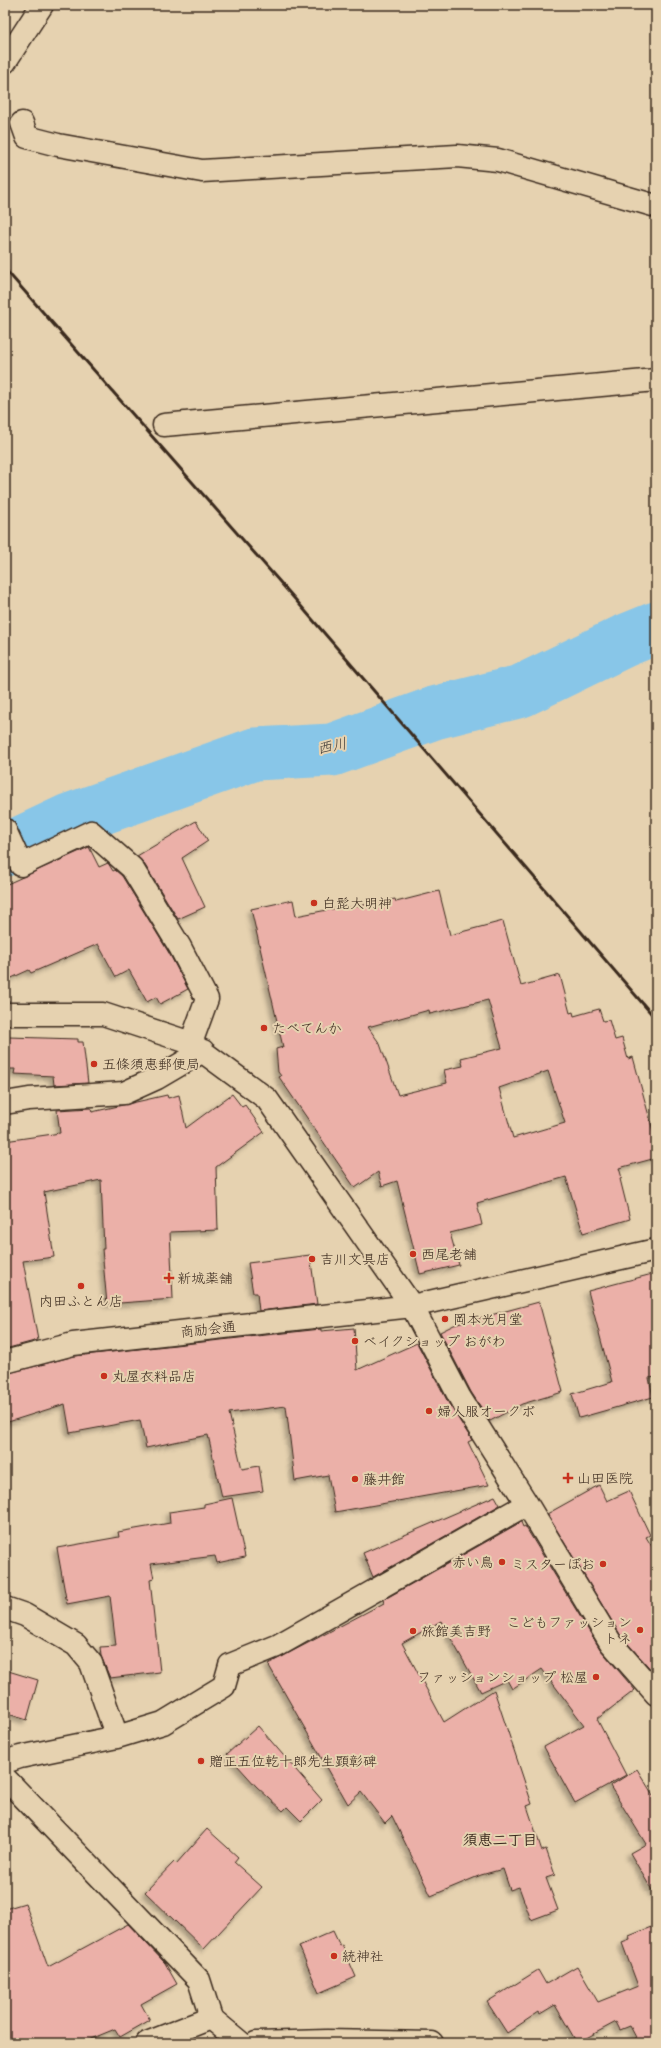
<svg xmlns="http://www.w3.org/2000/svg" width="661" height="2048" font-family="'Balsamiq Sans','Klee One',sans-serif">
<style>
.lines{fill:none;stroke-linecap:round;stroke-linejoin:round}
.river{stroke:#88c6e8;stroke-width:53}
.building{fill:#ebb0a8;stroke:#3b2a1e;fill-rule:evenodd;filter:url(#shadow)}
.minor-casing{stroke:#3b2a1e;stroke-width:25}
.highway-casing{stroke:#3b2a1e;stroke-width:25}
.minor{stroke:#e6d2b0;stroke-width:22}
.highway{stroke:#e6d2b0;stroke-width:22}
.rail{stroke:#3b2a1e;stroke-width:3}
.poi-dot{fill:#c8321e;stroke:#e6d2b0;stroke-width:1.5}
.labels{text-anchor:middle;stroke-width:4;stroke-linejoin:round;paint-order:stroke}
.poi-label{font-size:14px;fill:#3b2a1e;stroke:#e6d2b0;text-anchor:start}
.street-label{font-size:14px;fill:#3b2a1e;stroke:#e6d2b0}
.water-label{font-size:15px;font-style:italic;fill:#47413c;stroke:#e6d2b0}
.neighbourhood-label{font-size:15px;font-weight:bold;fill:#3b2a1e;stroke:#e6d2b0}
</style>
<defs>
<filter id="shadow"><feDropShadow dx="-3.5" dy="3.5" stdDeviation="2" flood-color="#0004"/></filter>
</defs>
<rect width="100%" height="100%" fill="#e6d2b0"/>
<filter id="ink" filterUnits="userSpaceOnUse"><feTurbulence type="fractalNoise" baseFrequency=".025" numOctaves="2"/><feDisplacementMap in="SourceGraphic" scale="8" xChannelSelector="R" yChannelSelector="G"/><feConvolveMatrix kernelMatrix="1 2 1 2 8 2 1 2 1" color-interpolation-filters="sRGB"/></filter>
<g filter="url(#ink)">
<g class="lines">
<path class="river" d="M5,850L69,820L255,754L332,750L434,713L521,691L624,641L656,628"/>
</g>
<path class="building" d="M196,821L208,841L182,858L205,907L178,919L143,862L137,856Z
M89,847L99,867L108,863L113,871L115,870L122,876L169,953L188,989L160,1004L156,997L147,1002L129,970L116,977L98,944L31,973L29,970L5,981V885Z
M439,891L450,935L503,921L521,986L560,975L570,1013L573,1012L574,1016L599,1009L603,1021L609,1020L615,1040L622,1038L628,1059L633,1057L656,1142V1158L619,1168L622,1178L620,1179L630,1219L583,1233L566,1177L477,1203L482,1225L450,1233L459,1265L420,1274L397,1181L382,1186L378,1172L355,1188L279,1077L281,1076L278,1072L276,1049L283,1047L251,909L293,900L296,916L348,906V908L395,899L396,902ZM488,1000L502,1048L461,1058L463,1066L444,1070L447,1083L398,1095L380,1044L368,1027L429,1010L430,1014ZM548,1071L565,1123L513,1138L499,1088Z
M8,1037L78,1039V1042H83L88,1083L54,1085L53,1076L14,1074L15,1069H6Z
M232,1094L242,1107L245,1105L264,1132L216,1167L218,1230L170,1232L173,1299L107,1304L102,1249H104L101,1180L44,1192L54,1257L23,1261L38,1340L5,1349V1141L60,1133L57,1110L91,1108L92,1112L167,1095L168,1098L179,1095L186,1128Z
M310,1255L317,1304L259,1311L257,1293H253L248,1263Z
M656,1273V1377L649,1378L653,1397L579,1418L572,1394L612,1382L588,1291Z
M539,1302L563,1392L522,1404L490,1421L471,1392L440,1332L454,1325Z
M354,1328L357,1370L417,1343L449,1404L472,1440L468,1442L489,1485L335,1512L328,1475L295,1481L286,1406L229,1413L242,1469L259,1466L263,1491L222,1497L208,1435L146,1448L140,1420L70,1433L65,1404L5,1423V1374L75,1356L321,1329V1331Z
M599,1485L607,1501L629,1491L650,1535L646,1537L656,1553L655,1674L621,1636L547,1514Z
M495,1496L500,1505L373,1577L363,1553Z
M232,1498L245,1557L217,1563L215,1556L151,1564L154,1579L150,1580L160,1672L110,1678L101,1656L100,1647L116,1646L110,1596L67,1604L57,1548L119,1537L118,1532L170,1523L169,1512L204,1507V1504Z
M521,1522L523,1527L525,1526L600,1649L635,1690L597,1719L626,1775L575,1803L544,1747L584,1725L542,1669L512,1689L507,1680L481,1692L441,1621L402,1643L444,1722L494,1690L532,1804L527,1806L542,1851L546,1849L555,1875L546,1878L558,1910L531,1920L519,1887L510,1890L503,1869L481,1875L431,1896L392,1816L385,1823L361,1792L348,1804L268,1664L384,1603L383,1600Z
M5,1670L38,1680L27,1720L5,1713Z
M258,1726L322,1800L301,1821L287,1807L283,1811L256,1786L227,1754Z
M637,1769L656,1800V1897L630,1853L646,1844L610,1786Z
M207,1829L238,1857L234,1862L262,1887L204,1949L145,1892L174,1862L176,1864Z
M25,1903L48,1967L128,1924L165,1963L177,1984L141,2004L150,2020L120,2037L115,2029L81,2043H5V1909Z
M656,1925V2043H639L630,2026L620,2030L616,2022L577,2043L555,2005L540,2014L539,2012L507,2033L487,2002L538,1970L546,1984L577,1966L598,2002L638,1986L622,1943L630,1940L629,1936Z
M333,1931L340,1946L342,1945L356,1977L319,1993L299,1946Z"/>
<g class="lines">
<defs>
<path id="minor" d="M22,123L27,137L58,145L202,171L457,156L498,160L656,206
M164,425L656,380
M5,830L21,865L91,832L132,868L180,947L207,999L191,1043
M5,1014H103L191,1043L267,1099L412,1306L460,1398L527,1504L611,1643L656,1694
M5,1103L29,1099L124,1093L157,1078L203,1051
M5,1362L73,1344L412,1306L656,1250
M5,1608L25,1615L76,1645L91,1663L117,1737L163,1723L224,1686L230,1665L277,1646L527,1504
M5,1762L20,1757L117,1737
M5,1778L199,1980L211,2018
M147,2043L211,2018L241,2043
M256,2043L327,2041L432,2043"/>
<path id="highway" d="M5,62L42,5"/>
</defs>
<use href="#minor" class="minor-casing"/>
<use href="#highway" class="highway-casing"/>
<use href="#minor" class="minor"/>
<use href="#highway" class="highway"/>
<path class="rail" d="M5,269L294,598L656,1019"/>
</g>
</g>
<g class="poi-dot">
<circle cx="314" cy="903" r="4"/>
<circle cx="264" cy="1028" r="4"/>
<circle cx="94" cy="1064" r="4"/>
<circle cx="413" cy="1254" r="4"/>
<circle cx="312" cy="1259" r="4"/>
<path d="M167 1272h4v4h4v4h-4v4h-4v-4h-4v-4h4z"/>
<circle cx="81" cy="1286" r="4"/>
<circle cx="445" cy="1319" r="4"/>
<circle cx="355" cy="1341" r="4"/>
<circle cx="104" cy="1376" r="4"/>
<circle cx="429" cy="1411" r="4"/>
<path d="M566 1472h4v4h4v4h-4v4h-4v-4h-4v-4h4z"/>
<circle cx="355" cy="1479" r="4"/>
<circle cx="502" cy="1562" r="4"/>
<circle cx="603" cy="1564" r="4"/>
<circle cx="640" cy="1630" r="4"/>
<circle cx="413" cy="1631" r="4"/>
<circle cx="596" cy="1677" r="4"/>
<circle cx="201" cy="1761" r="4"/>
<circle cx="334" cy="1956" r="4"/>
</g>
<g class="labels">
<g class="poi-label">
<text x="322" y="908">白髭大明神</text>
<text x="272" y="1033">たべてんか</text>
<text x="102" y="1069">五條須恵郵便局</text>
<text x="421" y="1259">西尾老舗</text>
<text x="320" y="1264">吉川文具店</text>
<text x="177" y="1283">新城薬舗</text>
<text x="81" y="1306" text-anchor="middle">内田ふとん店</text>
<text x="453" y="1324">岡本光月堂</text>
<text x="363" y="1346">ベイクショップ おがわ</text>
<text x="112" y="1381">丸屋衣料品店</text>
<text x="437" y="1416">婦人服オークボ</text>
<text x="577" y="1483">山田医院</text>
<text x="363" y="1484">藤井館</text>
<text x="494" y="1567" text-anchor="end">赤い鳥</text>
<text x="595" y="1569" text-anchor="end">ミスターぽお</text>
<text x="632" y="1627" text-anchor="end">こどもファッション<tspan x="632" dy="16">トネ</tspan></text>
<text x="421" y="1636">旅館美吉野</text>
<text x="588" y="1682" text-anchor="end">ファッションショップ 松屋</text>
<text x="209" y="1766">贈正五位乾十郎先生顕彰碑</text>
<text x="342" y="1961">統神社</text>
</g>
<g class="street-label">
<text transform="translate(208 1329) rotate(-6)" y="5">商励会通</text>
</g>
<g class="water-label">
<text transform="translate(332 746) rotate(-12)" y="5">西川</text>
</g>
<g class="neighbourhood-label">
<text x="500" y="1845">須恵二丁目</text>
</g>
</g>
<rect width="661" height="2048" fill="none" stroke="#e6d2b0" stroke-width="20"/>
<rect x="10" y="10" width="641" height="2028" fill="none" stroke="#3b2a1e" stroke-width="1.5" filter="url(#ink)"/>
</svg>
